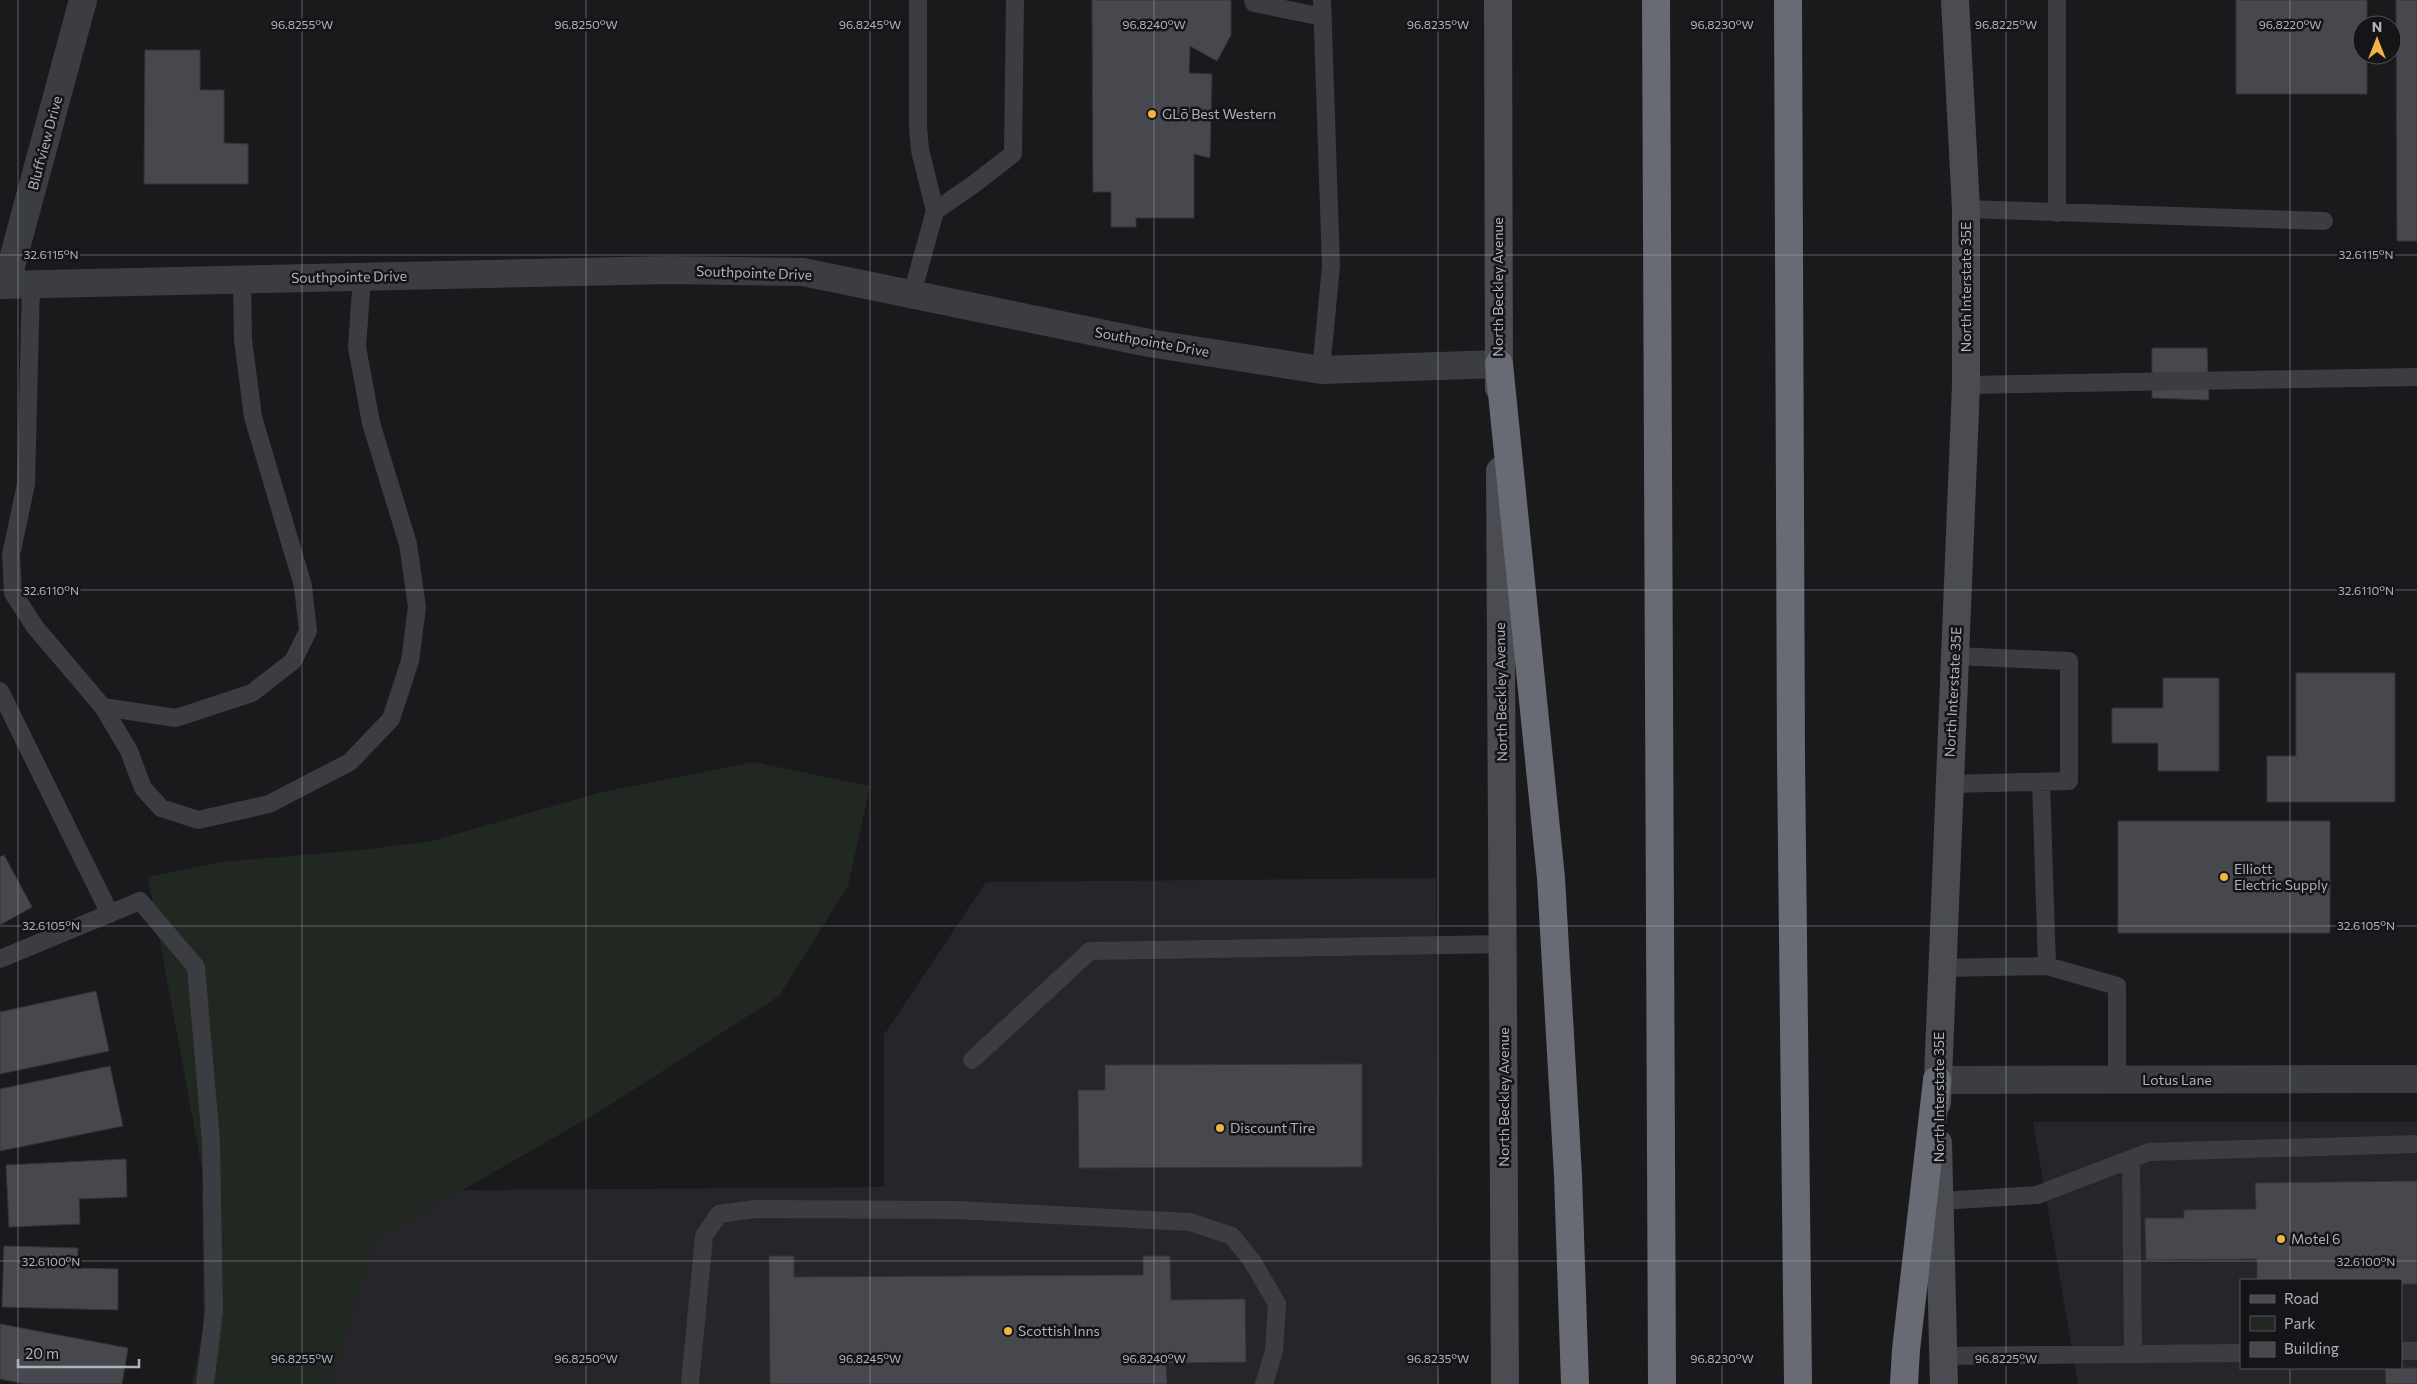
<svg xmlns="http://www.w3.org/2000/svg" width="2417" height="1384" font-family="Commissioner,sans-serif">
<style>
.built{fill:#26262a;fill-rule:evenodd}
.green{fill:#202821}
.building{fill:#47484d;stroke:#353539}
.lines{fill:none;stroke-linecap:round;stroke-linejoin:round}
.lane{stroke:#3b3d42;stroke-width:18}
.street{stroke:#3b3d42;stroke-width:28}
.secondary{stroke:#4a4c52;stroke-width:28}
.highway{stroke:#686b73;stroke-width:28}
.ticks{fill:none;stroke:#adb2bc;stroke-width:1;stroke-opacity:0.45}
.poi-dot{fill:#efb441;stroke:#151518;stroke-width:2}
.labels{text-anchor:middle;stroke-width:5;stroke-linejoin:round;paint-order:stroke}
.poi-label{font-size:14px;fill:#adb2bc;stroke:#151518;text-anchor:start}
.street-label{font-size:14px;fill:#adb2bc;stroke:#151518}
.ticks-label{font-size:12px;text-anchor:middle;fill:#adb2bc;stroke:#151518;stroke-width:5;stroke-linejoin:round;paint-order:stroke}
</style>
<rect width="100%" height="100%" fill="#1a1a1d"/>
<path class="built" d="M1436,878L1439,1384H204L202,1192L884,1187V1035L986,882Z
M2033,1122H2417V1384H2078ZM2241,1280H2401V1368H2241Z"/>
<path class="green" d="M754,762L870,786L848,886L779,996L602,1110L374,1241L331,1384H192L218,1256L148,877L221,862L361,850L432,841L602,792Z"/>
<path class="building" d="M1092,0H1231V35L1217,61L1190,46L1189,73L1212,74L1210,158L1194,154V218H1136V227H1111V192H1093Z
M2236,0H2367V25H2362V55H2367V94H2236Z
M2396,0H2417V241H2397Z
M145,50H200V90H224V143L248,144V184H144Z
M2152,348H2207L2209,400L2152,398Z
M2296,673H2395V802H2267V756H2296Z
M2163,678H2219V771H2158V743H2112V708H2163Z
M2118,821H2330V933H2118Z
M4,855L32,907L0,925V857Z
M96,991L109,1051L0,1074V1012Z
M1362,1064V1167L1079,1168L1078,1090H1105V1065Z
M110,1066L123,1126L0,1151V1089Z
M126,1159L127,1197L79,1199L80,1224L9,1227L6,1165Z
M2417,1181V1284H2401V1280H2257V1259L2146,1260L2145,1218H2184V1210L2256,1209L2255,1183Z
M4,1246L78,1248L77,1268L118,1269V1310L2,1307Z
M769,1256H794V1277L1143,1275V1256H1170L1171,1300L1245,1299L1246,1362L1166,1363L1167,1384H770Z
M0,1324L128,1348L122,1384H25L0,1379Z
M2385,1368H2417V1384H2386Z"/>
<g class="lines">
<path class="lane" d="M918,0V126L920,150L935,211
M1253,0L1254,3L1323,17
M2057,0V213
M1966,209L2324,221
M31,284L26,484L11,555L13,593L35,627L103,707L176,718L252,693L293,661L308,631L303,586L253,417L243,340L242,280
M912,294L935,211L974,184L1013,154L1015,0
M1321,370L1331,266L1322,0
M1966,385L2417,377
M0,691L110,914
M103,707L129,751L143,788L161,808L198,820L269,804L350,762L391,719L410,661L417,607L408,544L371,423L357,347L362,277
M1949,784L2069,781V661L1955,656
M0,959L140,901L196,967L211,1142L214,1312L205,1384
M2047,966L2117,986V1080
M1941,968L2047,966L2041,782
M972,1060L1090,951L1504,944
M2131,1159L2133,1354
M1940,1201L2037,1195L2149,1152L2417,1144
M2401,1351H2417
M1944,1356L2241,1353
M690,1384L704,1236L719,1214L755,1209L957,1210L1190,1222L1232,1236L1252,1261L1277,1304L1274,1351L1264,1384"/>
<path class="street" d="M0,285L668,270L803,272L1149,343L1321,370L1499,364
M6,285L83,0
M1937,1080L2417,1079"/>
<path class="secondary" d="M1498,0L1499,388
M1500,471L1505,1384
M1937,1103L1966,385V209L1955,0
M1938,1143L1944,1384"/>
<path class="highway" d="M1656,0L1662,1384
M1788,0L1791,759L1798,1384
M1499,364L1551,878L1568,1175L1575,1384
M1904,1384L1906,1350L1937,1080"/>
</g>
<path class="ticks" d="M18,0V1384M302,0V1384M586,0V1384M870,0V1384M1154,0V1384M1438,0V1384M1722,0V1384M2006,0V1384M2290,0V1280M0,255H2417M0,590H2417M0,926H2417M0,1261H2417M2290,1368V1384"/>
<g class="poi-dot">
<circle cx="1152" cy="114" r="5"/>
<circle cx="2224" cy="877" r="5"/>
<circle cx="1220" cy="1128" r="5"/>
<circle cx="2281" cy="1239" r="5"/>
<circle cx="1008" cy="1331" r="5"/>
</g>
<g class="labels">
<g class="poi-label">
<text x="1162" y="119">GLō Best Western</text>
<text x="2234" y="874">Elliott<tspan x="2234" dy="16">Electric Supply</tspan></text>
<text x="1230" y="1133">Discount Tire</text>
<text x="2291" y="1244">Motel 6</text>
<text x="1018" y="1336">Scottish Inns</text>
</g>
<g class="street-label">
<text transform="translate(45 143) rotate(-75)" y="5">Bluffview Drive</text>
<text transform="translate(754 273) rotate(2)" y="5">Southpointe Drive</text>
<text transform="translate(349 277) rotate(-1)" y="5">Southpointe Drive</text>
<text transform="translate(1498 287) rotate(-90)" y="5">North Beckley Avenue</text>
<text transform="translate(1966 287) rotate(-90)" y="5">North Interstate 35E</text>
<text transform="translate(1152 342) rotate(10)" y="5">Southpointe Drive</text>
<text transform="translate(1501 692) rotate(-91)" y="5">North Beckley Avenue</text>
<text transform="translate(1953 692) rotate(-87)" y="5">North Interstate 35E</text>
<text x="2177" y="1085">Lotus Lane</text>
<text transform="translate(1504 1097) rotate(-90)" y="5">North Beckley Avenue</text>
<text transform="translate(1939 1097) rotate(-90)" y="5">North Interstate 35E</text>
</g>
</g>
<g class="ticks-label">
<text x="302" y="29">96.8255°W</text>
<text x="586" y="29">96.8250°W</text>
<text x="870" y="29">96.8245°W</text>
<text x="1154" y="29">96.8240°W</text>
<text x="1438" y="29">96.8235°W</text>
<text x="1722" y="29">96.8230°W</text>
<text x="2006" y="29">96.8225°W</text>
<text x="2290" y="29">96.8220°W</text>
<text x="51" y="259">32.6115°N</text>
<text x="2366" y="259">32.6115°N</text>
<text x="51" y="595">32.6110°N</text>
<text x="2366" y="595">32.6110°N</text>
<text x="51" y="930">32.6105°N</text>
<text x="2366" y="930">32.6105°N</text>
<text x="51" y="1266">32.6100°N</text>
<text x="2366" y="1266">32.6100°N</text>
<text x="302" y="1363">96.8255°W</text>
<text x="586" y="1363">96.8250°W</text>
<text x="870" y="1363">96.8245°W</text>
<text x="1154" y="1363">96.8240°W</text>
<text x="1438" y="1363">96.8235°W</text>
<text x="1722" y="1363">96.8230°W</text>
<text x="2006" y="1363">96.8225°W</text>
</g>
<rect x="2240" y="1279" width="162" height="90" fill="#151518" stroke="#52545a"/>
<rect x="2250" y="1295" width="25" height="8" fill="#4a4c52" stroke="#52545a"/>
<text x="2284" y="1304" font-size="15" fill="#adb2bc">Road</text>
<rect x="2250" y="1316" width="25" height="15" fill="#202821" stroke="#52545a"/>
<text x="2284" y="1329" font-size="15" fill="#adb2bc">Park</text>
<rect x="2250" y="1342" width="25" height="15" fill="#47484d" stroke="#52545a"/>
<text x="2284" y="1354" font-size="15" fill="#adb2bc">Building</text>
<g transform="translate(2377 40)"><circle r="24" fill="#151518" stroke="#52545a"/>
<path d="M0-4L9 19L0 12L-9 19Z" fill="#efb441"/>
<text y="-8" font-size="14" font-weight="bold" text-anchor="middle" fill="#adb2bc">N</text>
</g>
<path d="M18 1359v8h121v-8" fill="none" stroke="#adb2bc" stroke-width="2.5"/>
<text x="25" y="1359" font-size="15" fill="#adb2bc" stroke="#151518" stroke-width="4" paint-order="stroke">20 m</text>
</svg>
